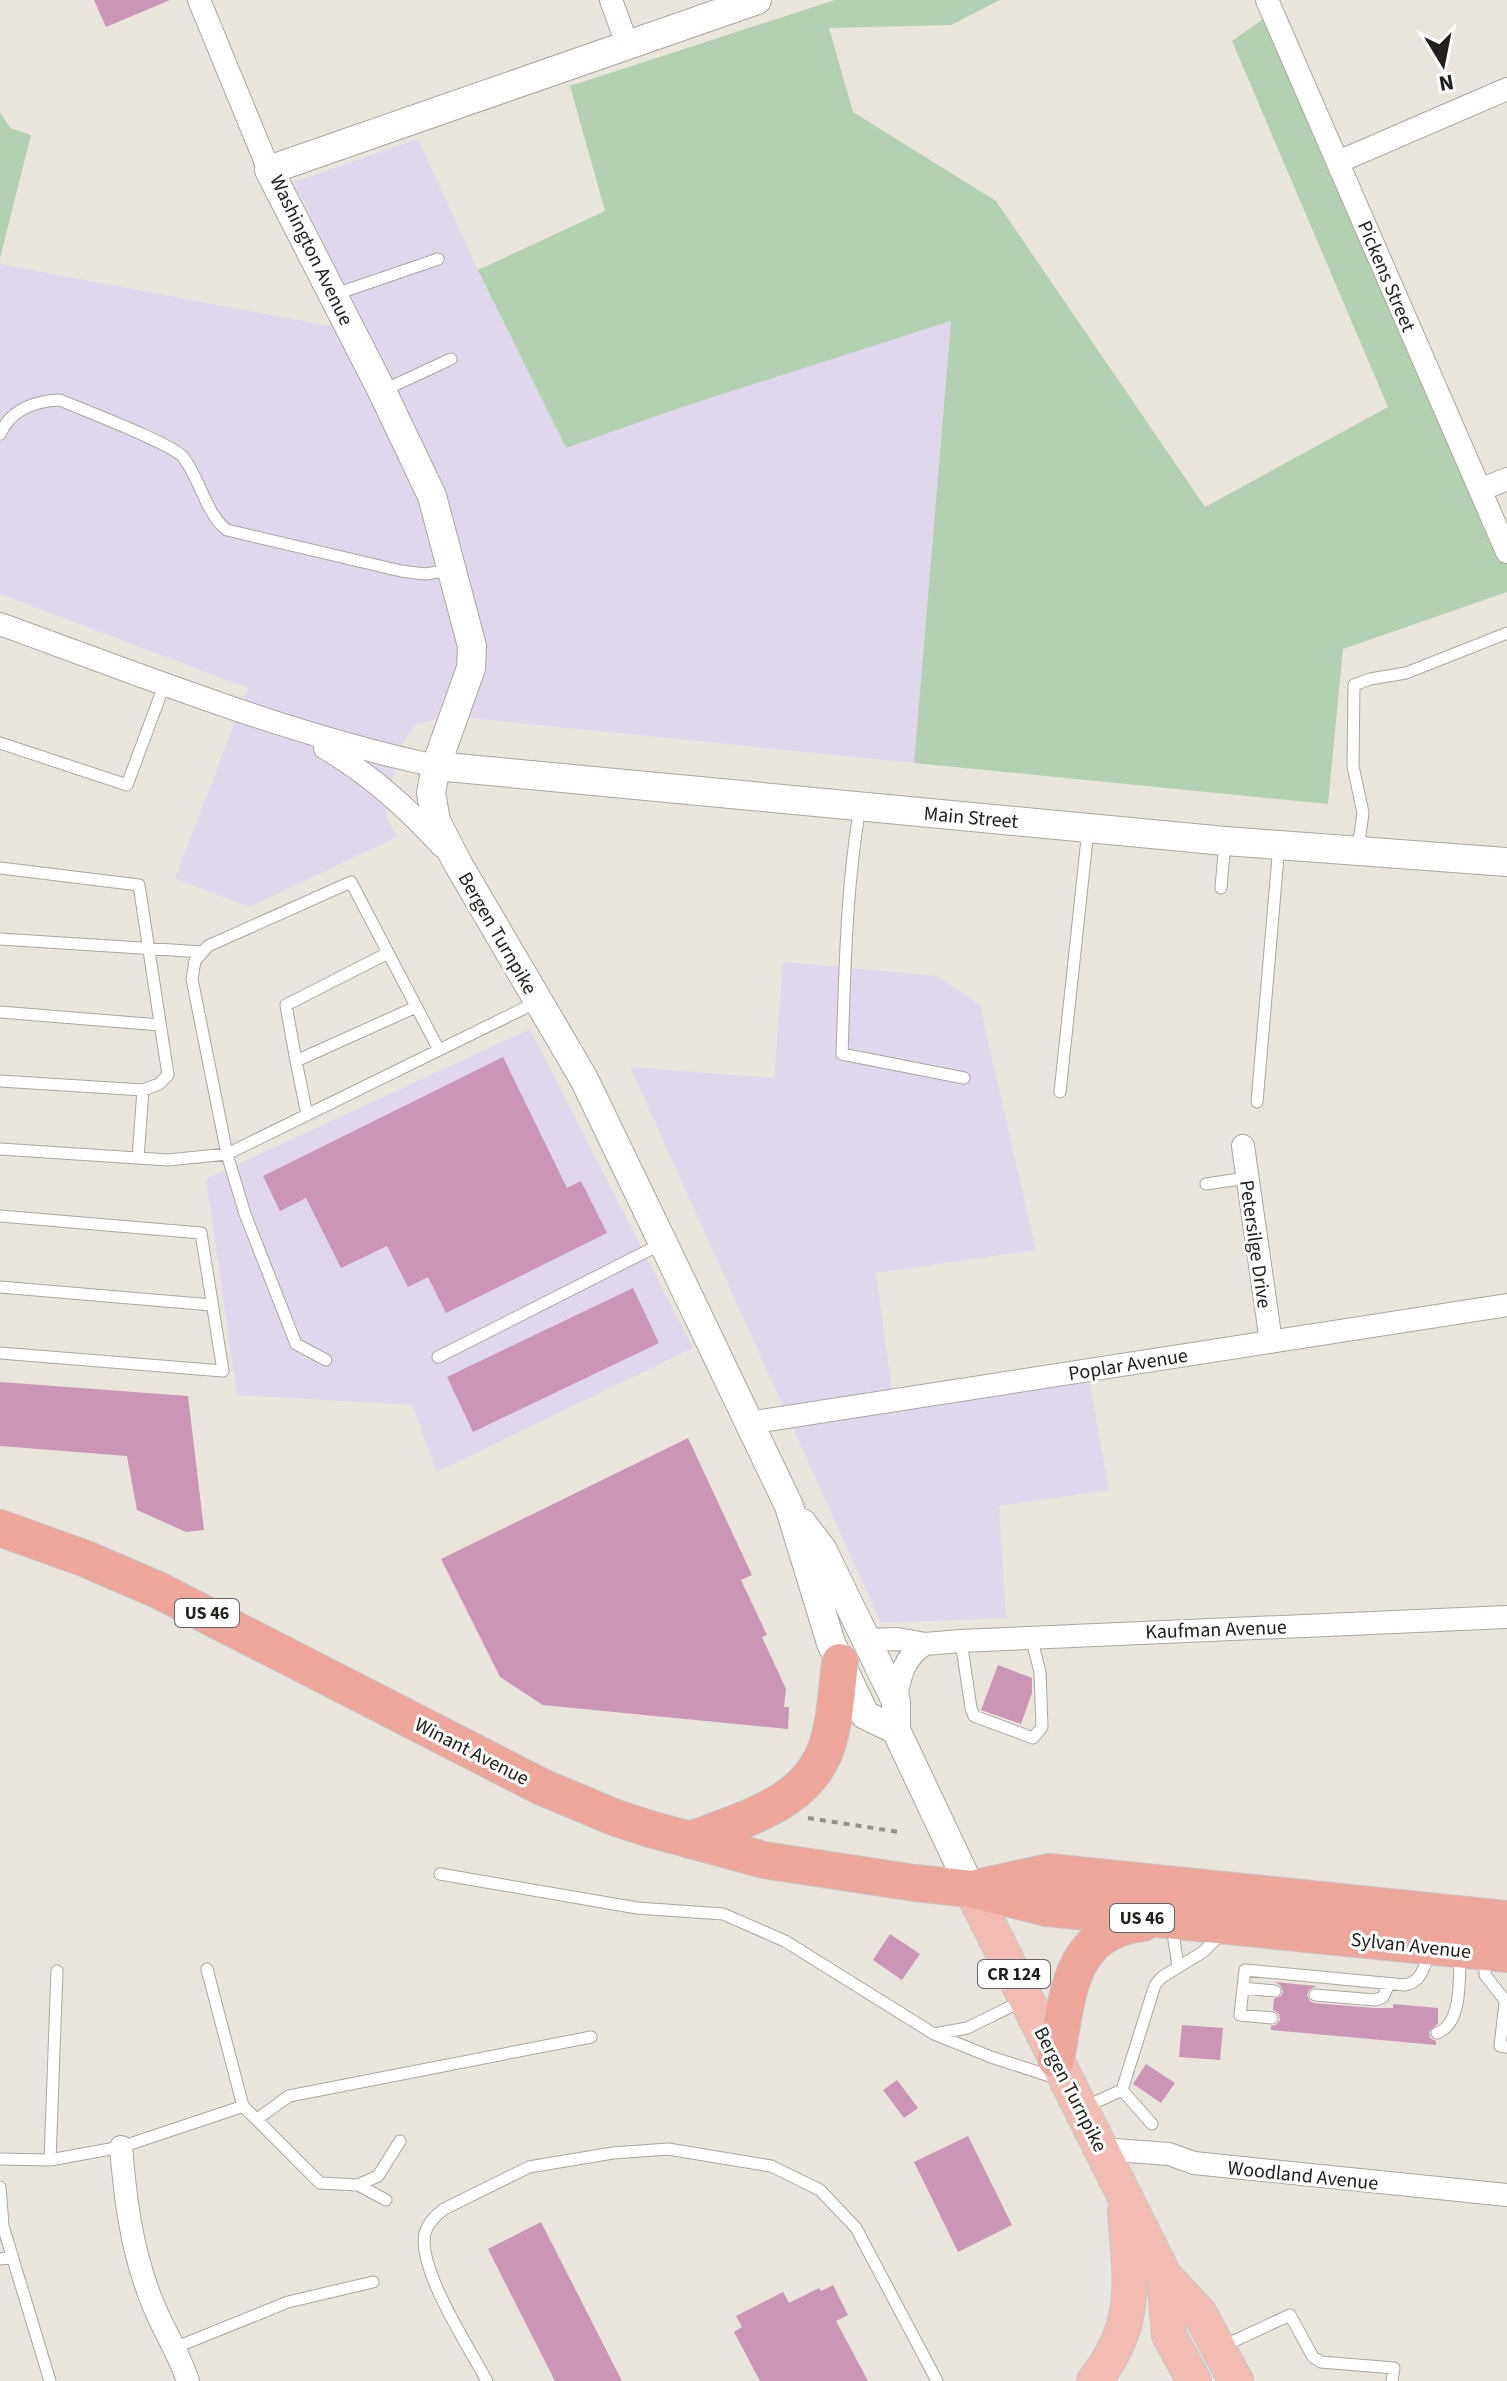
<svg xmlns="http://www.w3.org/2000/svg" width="1507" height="2381" font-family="'Source Sans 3',sans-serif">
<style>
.industrial{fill:#e0d7ec}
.green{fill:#b4d0b2}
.building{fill:#cb95b6}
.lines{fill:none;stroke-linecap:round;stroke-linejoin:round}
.service-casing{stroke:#aaa69e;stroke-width:13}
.minor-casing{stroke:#aaa69e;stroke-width:24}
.tertiary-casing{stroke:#aaa69e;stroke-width:30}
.primary-casing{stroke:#c6c5c4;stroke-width:36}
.trunk-casing{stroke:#c6c5c4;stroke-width:38}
.path{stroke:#94918b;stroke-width:4;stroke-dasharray:6 6;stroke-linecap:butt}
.service{stroke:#fff;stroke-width:11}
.minor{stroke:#fff;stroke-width:22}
.tertiary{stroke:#fff;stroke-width:28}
.primary{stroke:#f2bcb3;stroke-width:34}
.trunk{stroke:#eea69a;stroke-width:36}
.labels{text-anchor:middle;stroke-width:6;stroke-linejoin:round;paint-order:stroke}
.shield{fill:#fff;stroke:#646361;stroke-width:2}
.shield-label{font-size:18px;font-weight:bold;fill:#22201d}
.street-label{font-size:20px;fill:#22201d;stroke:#fff}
</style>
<rect width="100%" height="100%" fill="#e9e5dc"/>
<path class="industrial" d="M418,139L478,270L566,448L685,406L951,320L914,763L449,716L415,725L397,751L386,816L397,837L250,907L175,879L248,688L0,594V264L329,326L357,312L294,182Z
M783,962L938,976L980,1005L1036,1250L876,1273L893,1396L1087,1367L1109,1490L999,1506L1006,1618L881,1623L630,1067L774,1078Z
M530,1029L693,1348L437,1472L412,1405L237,1395L206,1179Z"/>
<path class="green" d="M835,0H1000L951,25L829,28L853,112L996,201L1205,507L1388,407L1232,41L1273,12L1507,561V592L1343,649L1328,804L914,763L951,321L685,406L566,448L478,270L605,211L570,86Z
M0,112L10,128L31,135L0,258Z"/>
<path class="building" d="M94,0H170L106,27Z
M503,1057L567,1188L581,1181L607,1233L446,1313L428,1277L408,1287L387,1246L341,1268L306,1198L280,1211L263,1176Z
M633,1288L659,1343L473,1432L447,1377Z
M0,1382L188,1396L204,1530L186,1532L137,1510L127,1456L0,1446Z
M688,1438L752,1575L741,1580L767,1635L762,1637L786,1689L784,1707H789L788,1729L543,1705L500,1677L441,1559Z
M998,1665L1032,1678V1693L1021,1724L981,1710Z
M890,1934L920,1954L902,1980L873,1960Z
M1275,1982L1316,1986L1309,1990L1307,1995L1310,2001L1314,2003L1374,2008H1393V2004L1438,2008V2023L1429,2032L1430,2038L1436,2041V2045L1271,2030V2026L1276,2025L1280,2020L1279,2014L1273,2010L1274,1999L1281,1996L1283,1991L1280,1985Z
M1182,2025L1223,2028L1220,2060L1179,2057Z
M1146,2064L1175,2083L1161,2103L1133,2084Z
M897,2080L918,2108L904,2118L883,2090Z
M968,2136L1012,2225L958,2252L914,2162Z
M541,2222L622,2381H555L488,2249Z
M833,2285L848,2315L836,2321L868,2381H760L734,2332L742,2327L736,2316L783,2292L789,2303L819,2288L821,2291Z"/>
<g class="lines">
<defs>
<path id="service" d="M333,295L438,259
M382,391L451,359
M0,434C11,409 35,401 60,400C83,410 171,443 183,457C201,480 205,513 227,530L401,571L425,574L451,570
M0,743L127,785L165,683
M860,807C846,888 845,971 842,1054L964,1078
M1358,849L1363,813L1353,766L1354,685L1370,679L1406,673L1507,633
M0,868L139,885L168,1075L159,1084L143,1090L0,1081
M1221,888L1225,841
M0,939L203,952
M388,953L286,1005L296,1061L416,1007
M0,1012L160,1025
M296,1061L307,1115
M1060,1092L1088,830
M1257,1102L1279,845
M0,1149L168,1160L227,1154L537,1002
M138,1158L143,1090
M1206,1184L1246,1178
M0,1216L201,1233L223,1371L0,1353
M0,1287L212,1305
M438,1357L663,1243
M326,1360L296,1344L245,1214L227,1154L192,979L195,961L208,946L351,882L439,1050
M961,1641L971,1708L974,1716L1033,1738L1042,1727L1040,1672L1031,1637
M440,1874L637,1908L723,1914L785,1941L934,2034L991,2057L1056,2078
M1172,1927L1178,1966
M1485,1957V1975L1507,2003
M207,1969L243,2106L320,2183L358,2185L386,2200
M1243,1988L1275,1991
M1315,1995L1375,2000L1383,1997L1389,1984
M1505,2003L1500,2046L1507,2047
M1272,2018L1240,2015L1245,1970L1405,1985C1422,1982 1424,1966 1430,1951
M1437,2033C1463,2024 1459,1977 1460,1954
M934,2034L967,2028L1022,2001
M1122,2090L1152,2124
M1085,2107L1122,2090L1155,1985L1162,1977L1203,1952L1221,1934
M257,2119L289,2096L591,2037
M0,2159L50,2160L57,1971
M50,2160L121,2147L244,2106
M358,2185L378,2176L400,2141
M0,2187L3,2226L50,2381
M0,2259L13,2257
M1221,2347L1290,2315L1313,2357L1321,2362L1394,2368L1392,2381
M174,2348L288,2302L373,2282
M487,2381C469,2347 417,2269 425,2233C428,2222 436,2215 444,2209L529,2167L613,2153L668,2149L771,2166L820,2190L856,2228L937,2381"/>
<path id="minor" d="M199,0L269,170
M611,0L627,44
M1267,0L1507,552
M1338,162L1507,89
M1480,490L1507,479
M0,624C144,676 286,734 436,766
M325,748C371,775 407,808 442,846
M1243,1146L1271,1342
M749,1423L1507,1305
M865,1640L898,1639L925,1644L961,1641L1507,1617
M896,1701C899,1677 904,1657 925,1644
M121,2147C125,2196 131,2245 148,2291C158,2322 178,2350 188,2381
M1101,2149L1169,2154L1194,2163L1507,2195"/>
<path id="tertiary" d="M757,0L269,170L382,391L432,496L472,646L471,668L436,766L431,793L436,821L458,864L584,1079L663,1243L789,1506L831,1643L865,1715L896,1730
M436,766L1225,841L1507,862
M802,1523L822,1549L896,1701V1730L971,1889"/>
<path id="primary" d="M971,1889L1164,2275L1200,2314L1236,2381
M1164,2275L1169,2335L1194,2381
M1094,2381C1140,2324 1130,2279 1125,2212"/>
<path id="trunk" d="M0,1528L86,1559L158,1590L542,1787L616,1818L650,1829L764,1860L915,1883L971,1889L1047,1908L1507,1954
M690,1840C746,1818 815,1803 830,1735C836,1712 837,1687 840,1662
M980,1887L1049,1872L1507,1919
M1056,2059C1068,1998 1067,1932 1143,1923"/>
</defs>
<use href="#service" class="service-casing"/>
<use href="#minor" class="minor-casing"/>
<use href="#tertiary" class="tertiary-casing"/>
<use href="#primary" class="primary-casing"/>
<use href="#trunk" class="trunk-casing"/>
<path class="path" d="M808,1818L899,1832"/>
<use href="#service" class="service"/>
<use href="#minor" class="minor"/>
<use href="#tertiary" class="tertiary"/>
<use href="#primary" class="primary"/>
<use href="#trunk" class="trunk"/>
</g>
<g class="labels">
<g class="shield">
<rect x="175" y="1599" width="64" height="28" rx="6"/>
<rect x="1110" y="1904" width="64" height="28" rx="6"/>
<rect x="978" y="1960" width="72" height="28" rx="6"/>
</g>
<g class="shield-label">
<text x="207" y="1619">US 46</text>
<text x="1142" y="1924">US 46</text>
<text x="1014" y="1980">CR 124</text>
</g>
<g class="street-label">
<text transform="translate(312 250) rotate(64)" y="7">Washington Avenue</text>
<text transform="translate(1387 276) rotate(67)" y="7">Pickens Street</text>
<text transform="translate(971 817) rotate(5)" y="7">Main Street</text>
<text transform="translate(498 933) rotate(60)" y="7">Bergen Turnpike</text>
<text transform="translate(1256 1244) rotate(82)" y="7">Petersilge Drive</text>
<text transform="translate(1128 1364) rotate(-9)" y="7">Poplar Avenue</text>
<text transform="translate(1216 1629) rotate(-2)" y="7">Kaufman Avenue</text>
<text transform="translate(472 1751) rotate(27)" y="7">Winant Avenue</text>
<text transform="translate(1411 1945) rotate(6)" y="7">Sylvan Avenue</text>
<text transform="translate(1071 2089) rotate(63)" y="7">Bergen Turnpike</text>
<text transform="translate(1303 2175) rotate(6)" y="7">Woodland Avenue</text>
</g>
</g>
<g transform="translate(1443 64) rotate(170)" stroke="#ffffff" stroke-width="6" paint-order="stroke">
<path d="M0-6L14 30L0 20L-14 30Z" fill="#22201d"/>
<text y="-12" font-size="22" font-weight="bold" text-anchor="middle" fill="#22201d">N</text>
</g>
</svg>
